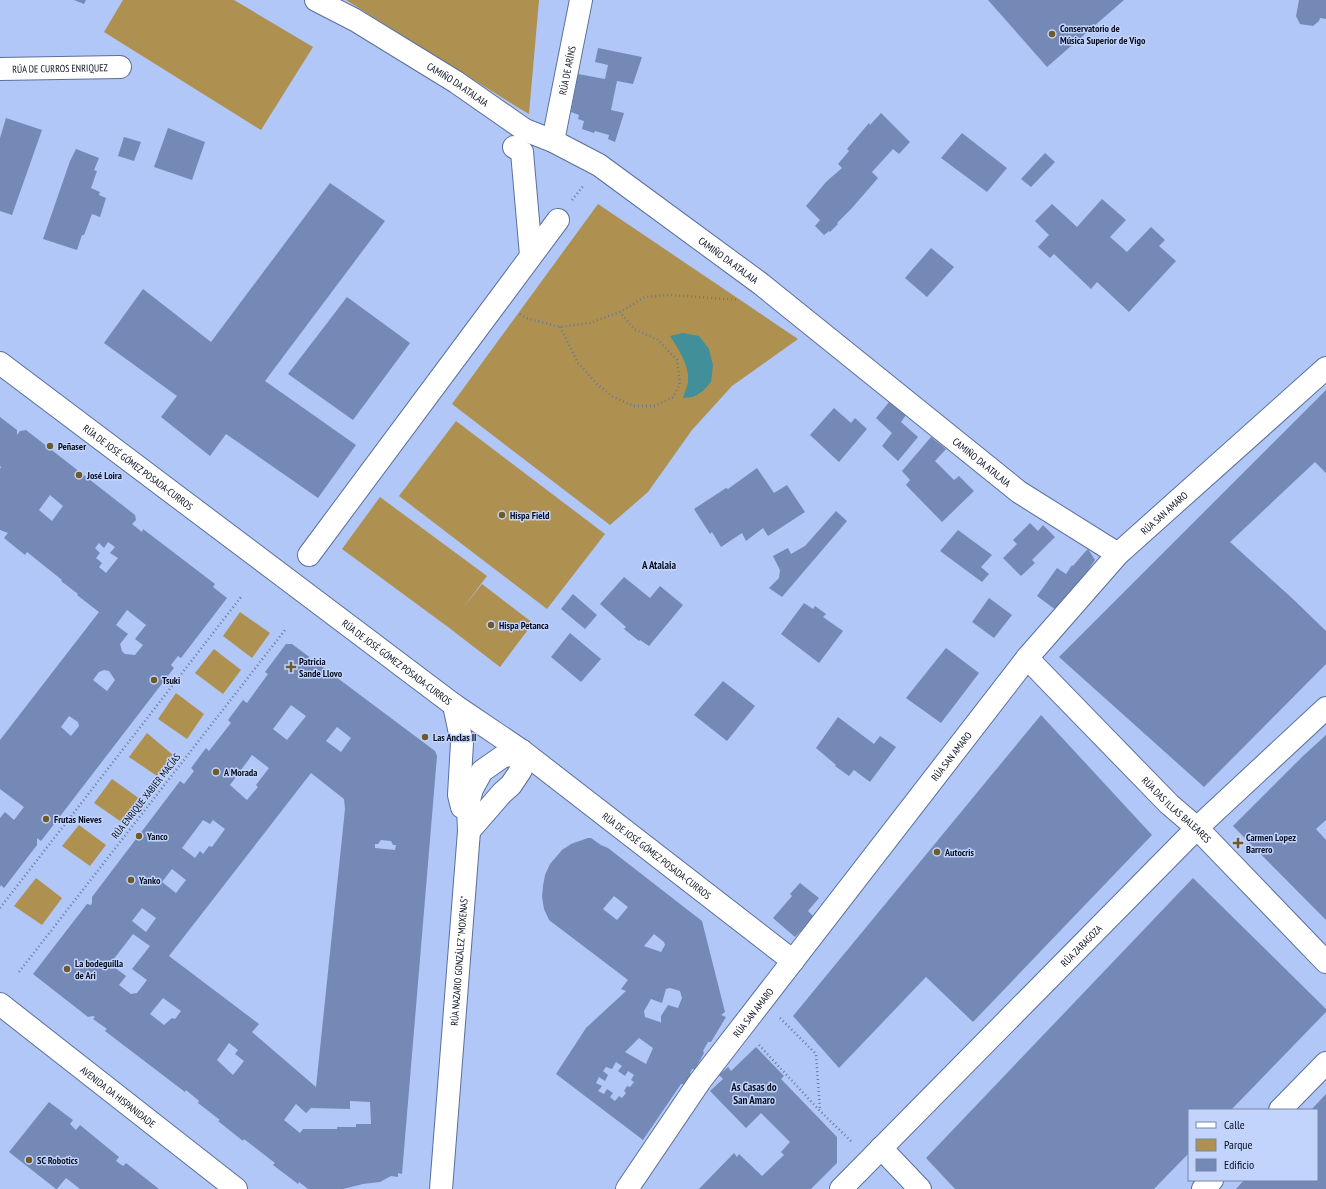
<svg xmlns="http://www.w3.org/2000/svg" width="1326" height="1189" font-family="'PT Sans Narrow',sans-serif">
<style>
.green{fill:#ae9150}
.water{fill:#408f99}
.building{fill:#7589b7;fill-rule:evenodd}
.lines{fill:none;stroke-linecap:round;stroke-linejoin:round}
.street-casing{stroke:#5b6f9b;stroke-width:24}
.path{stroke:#69799c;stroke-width:2.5;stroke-dasharray:1 3;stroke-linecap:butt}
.street{stroke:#fff;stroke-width:22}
.poi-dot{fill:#6f5a29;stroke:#c2d4fc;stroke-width:1.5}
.labels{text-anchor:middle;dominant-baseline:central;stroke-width:3;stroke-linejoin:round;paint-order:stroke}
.poi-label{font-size:10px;font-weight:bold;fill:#080e1f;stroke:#c2d4fc;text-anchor:start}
.street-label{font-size:10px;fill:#080e1f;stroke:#c2d4fc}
.neighbourhood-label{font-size:11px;font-weight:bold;fill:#080e1f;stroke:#c2d4fc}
</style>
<rect width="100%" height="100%" fill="#b0c7f8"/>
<g class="green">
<path d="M123,0H234L313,47L261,130L104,32Z"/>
<path d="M346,0H539L529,114L517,107Z"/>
<path d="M598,204L798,339L732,386L692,430L648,492L610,525L452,404Z"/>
<path d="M456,421L605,534L547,609L399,496Z"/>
<path d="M380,497L487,576L463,608L482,584L533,623L500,667L448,627L342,549Z"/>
<path d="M240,612L270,633L252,658L223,636Z"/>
<path d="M214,649L241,670L223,694L195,673Z"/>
<path d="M176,693L204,714L187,739L158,719Z"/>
<path d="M147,733L173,755L157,776L129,757Z"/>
<path d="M112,779L140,799L123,823L94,803Z"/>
<path d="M79,825L106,845L90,866L62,846Z"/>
<path d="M36,878L62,898L42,925L14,906Z"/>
</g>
<path class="water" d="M683,333L699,336L709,349L713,365L711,382L703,391L693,397L683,398C684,393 687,388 688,383C690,366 679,350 670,336Z"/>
<g class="building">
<path d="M74,0H86L84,4Z"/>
<path d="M988,0H1124L1047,67Z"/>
<path d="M1299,0H1326V19L1320,18L1319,21L1313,26L1300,24L1296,16Z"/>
<path d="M598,48L642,57L633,84L617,81L611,110L624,113L615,142L608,139L609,135L595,131L594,133L582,129L584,121L578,119L579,115L571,112L578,74L605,79L608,65L595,62Z"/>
<path d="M881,113L910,142L899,154L893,149L872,172L878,178L852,208L837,223L838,224L830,232L829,231L824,235L815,226L820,220L806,206L826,182L842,168L838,164L849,151L847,149L869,123L870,125Z"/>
<path d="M6,118L42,130L12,215L0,211V138Z"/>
<path d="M168,128L205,142L192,180L154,167Z"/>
<path d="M962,133L1007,168L987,192L941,158Z"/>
<path d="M124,137L141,142L134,161L118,156Z"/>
<path d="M76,149L99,158L94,170L97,171L91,188L100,192L99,195L106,198L100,217L92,214L84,235H82L77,250L43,239L70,161Z"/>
<path d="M1045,153L1055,162L1031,187L1021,179Z"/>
<path d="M330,183L385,221L265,381L356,445L318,498L226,434L210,456L161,417L177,396L104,343L143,289L211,342Z"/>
<path d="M1102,199L1126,220L1110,237L1127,252L1151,227L1165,240L1159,246L1176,261L1129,312L1097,282L1091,289L1054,254L1050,258L1038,247L1049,235L1035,221L1052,204L1077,227Z"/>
<path d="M931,248L954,267L927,297L905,278Z"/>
<path d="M347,297L410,343L353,420L288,374Z"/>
<path d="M1326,390V473L1315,462L1230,542L1293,599L1326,631V664L1204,787L1059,657Z"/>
<path d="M890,401L906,415L901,422L918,437L898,461L882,446L892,433L876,418Z"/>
<path d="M834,408L851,423L855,418L867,429L839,462L810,435Z"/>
<path d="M0,417L17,430V435L20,431L26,430L135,515L136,520L132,524L142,532L143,529L215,584L213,587L227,598L181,658L178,656L171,665L174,668L41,841L37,838V845L4,888L1,885L0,887V818L5,812L14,820L24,807L0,789V740L99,612L77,595L78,594L61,581L62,580L27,552L25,555L4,538L8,533L0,530V469L1,467L0,466ZM50,495L63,506L52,521L39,510ZM108,542L115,547L110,553L118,558L106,573L99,567L102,563L96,558L100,553L95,548L99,543L104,548ZM127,610L146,625L135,639L143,645L135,655L125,654L122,651L120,644L128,634L116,625ZM104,670L109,671L115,680L107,691L93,680L99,672ZM69,716L78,722L79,726L71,736L61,727Z"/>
<path d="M931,437L946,449L935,461L954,480L959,476L974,491L942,522L906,485L910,480L902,471Z"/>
<path d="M757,468L774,493L787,485L805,512L768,536L763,528L746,541L742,533L721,547L712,532L710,534L694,509L726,488L728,489Z"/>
<path d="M836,511L847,521L782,597L769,588L779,578L780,570L773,556L788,548L791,554L805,546Z"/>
<path d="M1030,523L1038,531L1043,525L1055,537L1032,560L1035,563L1021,576L1003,558L1017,544L1013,540Z"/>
<path d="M958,530L992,555L981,567L989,574L982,582L940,551Z"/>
<path d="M1088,549L1095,560L1079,583L1056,610L1037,596L1057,568L1066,574L1072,565L1073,566L1084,553Z"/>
<path d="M624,577L650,598L660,586L683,605L649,646L640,640L639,641L624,629L626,627L600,604Z"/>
<path d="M573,594L597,615L585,629L561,609Z"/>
<path d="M989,598L1012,615L994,638L972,622Z"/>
<path d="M804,603L813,609L815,606L826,614L823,617L843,631L819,663L781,634Z"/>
<path d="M570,633L601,659L581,682L551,657Z"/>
<path d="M286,644H292L435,751L437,756L402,1174L398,1173V1177L391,1176L380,1182L363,1184L343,1189H308L299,1182L298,1184L273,1165L275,1163L244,1139L243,1141L218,1121L220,1120L198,1103L199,1101L186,1090L185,1092L105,1031L107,1029L93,1019L95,1017L93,1016L88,1017L33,974L87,904L91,905L92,903V897L180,781L184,784L194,771L191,768L206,748L209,751L231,723L228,720L243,700L247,703L268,674L265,672ZM291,705L306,716L287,740L273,729ZM337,727L351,738L341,752L326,741ZM252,755L269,768L256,785L258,787L247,800L230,785ZM311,773L344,799L345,809L316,1087L252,1032L259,1024L169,956ZM203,820L210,824L213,820L225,829L212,847L209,846L203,854L200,851L195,858L182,848ZM381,840L391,841L393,845H396L395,850L375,848V844H378ZM172,869L186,880L176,893L162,882ZM142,908L156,918L146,932L132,921ZM133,934L150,946L132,969L147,980L137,993L131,994L119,985L126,976L110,964ZM163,998L181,1011L175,1019L172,1018L164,1025L150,1014ZM229,1043L238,1050L235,1054L244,1061L233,1075L217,1060ZM350,1101L370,1102L371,1124H356V1127H337V1129H303L300,1133L284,1120L296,1104L306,1113L311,1108L350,1109Z"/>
<path d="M946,648L979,673L941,723L906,698Z"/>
<path d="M723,681L755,706L727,741L694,715Z"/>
<path d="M1041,715L1152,835L973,1022L926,977L839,1068L793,1016Z"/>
<path d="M838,717L874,744L880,736L896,747L870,782L854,770L849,776L835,766L836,765L816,748Z"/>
<path d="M1326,735V820L1316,829L1326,840V920L1233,826L1302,757Z"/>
<path d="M588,838H591L601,845L608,848L702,921L725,1012L721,1015L726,1017L711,1042H708L703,1051L704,1053L695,1069H692L690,1073L692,1075L686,1084H681L643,1140L556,1074L586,1028L626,991L621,989L628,980L549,920L544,909L542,897L543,886L545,875L550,864L562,850L571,844ZM614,896L628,907L617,920L603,909ZM654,934L664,942L665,945L661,952L644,946ZM670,988L680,991L682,998L678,1008L668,1005L661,1016V1023L660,1022L645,1017L644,1011L651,999L662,1003L666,989ZM639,1038L653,1048L646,1064L625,1052ZM616,1062L622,1066L618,1071L625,1076L628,1071L634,1075L631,1080L634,1082L630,1087L627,1086L624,1091L626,1093L622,1098L619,1096L615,1101L610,1097L613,1093L607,1089L604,1094L598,1091L602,1086L596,1083L599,1077L605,1081L608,1075L603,1071L606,1067L612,1069Z"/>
<path d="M1193,878L1326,1009V1012L1231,1110H1189V1153L1154,1189H955L926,1158Z"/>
<path d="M800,883L819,898L808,911L814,917L795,937L773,918L792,896L790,894Z"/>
<path d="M756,1047L784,1076L781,1079L837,1137V1163L811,1189H699L734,1153L737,1157L739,1154L762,1176L784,1155L781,1152L790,1142L761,1113L746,1128L710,1091L723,1079L719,1075L728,1067L731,1071Z"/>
<path d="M1326,1094V1189H1236L1244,1180H1317V1110H1311Z"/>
<path d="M49,1102L73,1120L70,1124L76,1130L80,1125L119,1157L116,1161L123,1166L126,1163L159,1189H80L66,1178L57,1189H56L9,1152Z"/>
</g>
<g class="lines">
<defs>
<g id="street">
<path id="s1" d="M316,0L355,20L456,82L525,130L553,141L599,165L761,284L1019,492L1118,554"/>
<path id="s2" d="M0,69L120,67"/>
<path id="s3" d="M553,141L581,0"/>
<path d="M514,147L522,152L531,255"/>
<path id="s4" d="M0,363L454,705L522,751L793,961"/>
<path d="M309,555L558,220"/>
<path id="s5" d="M1027,658L1169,804L1197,828L1326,962"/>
<path d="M454,705L462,743L459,795L462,807"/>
<path d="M469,831L502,793L511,785L521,770L522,751"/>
<path id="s6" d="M0,1004L236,1189"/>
<path d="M1280,1110L1326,1063"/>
<path d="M881,1148L920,1189"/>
<path id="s7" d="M441,1189L469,831L468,804L472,789L482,771L502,757L522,751"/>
<path id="s8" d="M627,1189L700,1081L1027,658L1118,554L1326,368"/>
<path id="s9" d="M841,1189L1197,828L1326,708"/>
<path d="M1203,1189L1212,1180"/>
</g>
</defs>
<use href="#street" class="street-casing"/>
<g class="path">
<path d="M572,200L584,185"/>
<path d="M520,314L526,318L560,327L590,323L620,312L645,297L671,295L738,300"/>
<path d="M560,327L578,363L597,384L613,397L634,406H655L673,397L680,384L677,360L658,340L634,329L620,312"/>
<path d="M0,908L241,597"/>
<path d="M19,972L285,630"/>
<path d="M780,1018L816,1054L820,1110"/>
<path d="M759,1045L820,1111L852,1142"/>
</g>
<use href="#street" class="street"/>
</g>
<g class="poi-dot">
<circle cx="1052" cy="34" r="4"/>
<circle cx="50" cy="446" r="4"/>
<circle cx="79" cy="475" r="4"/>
<circle cx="502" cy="515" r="4"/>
<circle cx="491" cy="625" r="4"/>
<path d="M289 661h4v4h4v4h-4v4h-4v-4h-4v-4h4z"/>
<circle cx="154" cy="680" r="4"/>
<circle cx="425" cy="737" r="4"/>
<circle cx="216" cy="772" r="4"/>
<circle cx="46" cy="819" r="4"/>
<circle cx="139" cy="836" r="4"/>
<path d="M1236 837h4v4h4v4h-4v4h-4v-4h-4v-4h4z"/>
<circle cx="937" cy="852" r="4"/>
<circle cx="131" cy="880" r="4"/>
<circle cx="67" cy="969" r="4"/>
<circle cx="29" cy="1160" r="4"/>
</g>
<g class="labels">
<g class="poi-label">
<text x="1060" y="28">Conservatorio de<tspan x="1060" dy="12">Música Superior de Vigo</tspan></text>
<text x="58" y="446">Peñaser</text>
<text x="87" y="475">José Loira</text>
<text x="510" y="515">Hispa Field</text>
<text x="499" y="625">Hispa Petanca</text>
<text x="299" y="661">Patricia<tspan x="299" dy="12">Sande Llovo</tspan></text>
<text x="162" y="680">Tsuki</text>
<text x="433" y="737">Las Anclas II</text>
<text x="224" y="772">A Morada</text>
<text x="54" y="819">Frutas Nieves</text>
<text x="147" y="836">Yanco</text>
<text x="1246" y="837">Carmen Lopez<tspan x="1246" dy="12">Barrero</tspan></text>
<text x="945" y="852">Autocris</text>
<text x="139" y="880">Yanko</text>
<text x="75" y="963">La bodeguilla<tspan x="75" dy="12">de Ari</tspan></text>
<text x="37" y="1160">SC Robotics</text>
</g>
<g class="street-label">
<text stroke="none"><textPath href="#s2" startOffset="60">RÚA DE CURROS ENRIQUEZ</textPath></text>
<text stroke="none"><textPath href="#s3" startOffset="72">RÚA DE ARÍNS</textPath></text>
<text stroke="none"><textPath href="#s1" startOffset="165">CAMIÑO DA ATALAIA</textPath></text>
<text stroke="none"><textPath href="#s1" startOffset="489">CAMIÑO DA ATALAIA</textPath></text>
<text stroke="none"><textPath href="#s1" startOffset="813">CAMIÑO DA ATALAIA</textPath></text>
<text stroke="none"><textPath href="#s4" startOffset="173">RÚA DE JOSÉ GÓMEZ POSADA-CURROS</textPath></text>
<text stroke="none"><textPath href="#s8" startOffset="865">RÚA SAN AMARO</textPath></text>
<text stroke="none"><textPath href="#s4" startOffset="497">RÚA DE JOSÉ GÓMEZ POSADA-CURROS</textPath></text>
<text stroke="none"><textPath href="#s8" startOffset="541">RÚA SAN AMARO</textPath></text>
<text transform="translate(146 796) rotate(-52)">RÚA ENRIQUE XABIER MACÍAS</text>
<text stroke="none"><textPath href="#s5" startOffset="213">RÚA DAS ILLAS BALEARES</textPath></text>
<text stroke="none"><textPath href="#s4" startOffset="821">RÚA DE JOSÉ GÓMEZ POSADA-CURROS</textPath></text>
<text stroke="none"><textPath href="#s9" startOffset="342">RÚA ZARAGOZA</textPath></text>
<text stroke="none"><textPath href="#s7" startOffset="229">RÚA NAZARIO GONZÁLEZ "MOXENAS"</textPath></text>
<text stroke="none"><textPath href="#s8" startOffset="217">RÚA SAN AMARO</textPath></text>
<text stroke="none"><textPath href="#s6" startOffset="150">AVENIDA DA HISPANIDADE</textPath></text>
</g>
<g class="neighbourhood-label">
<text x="659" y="565">A Atalaia</text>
<text x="754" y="1087">As Casas do<tspan x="754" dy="13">San Amaro</tspan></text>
</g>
</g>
<rect x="1188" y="1109" width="130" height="72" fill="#c2d4fc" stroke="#7885a4"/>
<rect x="1196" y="1122" width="20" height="6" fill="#ffffff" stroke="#7885a4"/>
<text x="1224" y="1129" font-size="12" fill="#080e1f">Calle</text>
<rect x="1196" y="1139" width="20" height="12" fill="#ae9150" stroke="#7885a4"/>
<text x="1224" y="1149" font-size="12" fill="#080e1f">Parque</text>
<rect x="1196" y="1159" width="20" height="12" fill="#7589b7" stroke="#7885a4"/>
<text x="1224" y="1169" font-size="12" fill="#080e1f">Edificio</text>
</svg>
